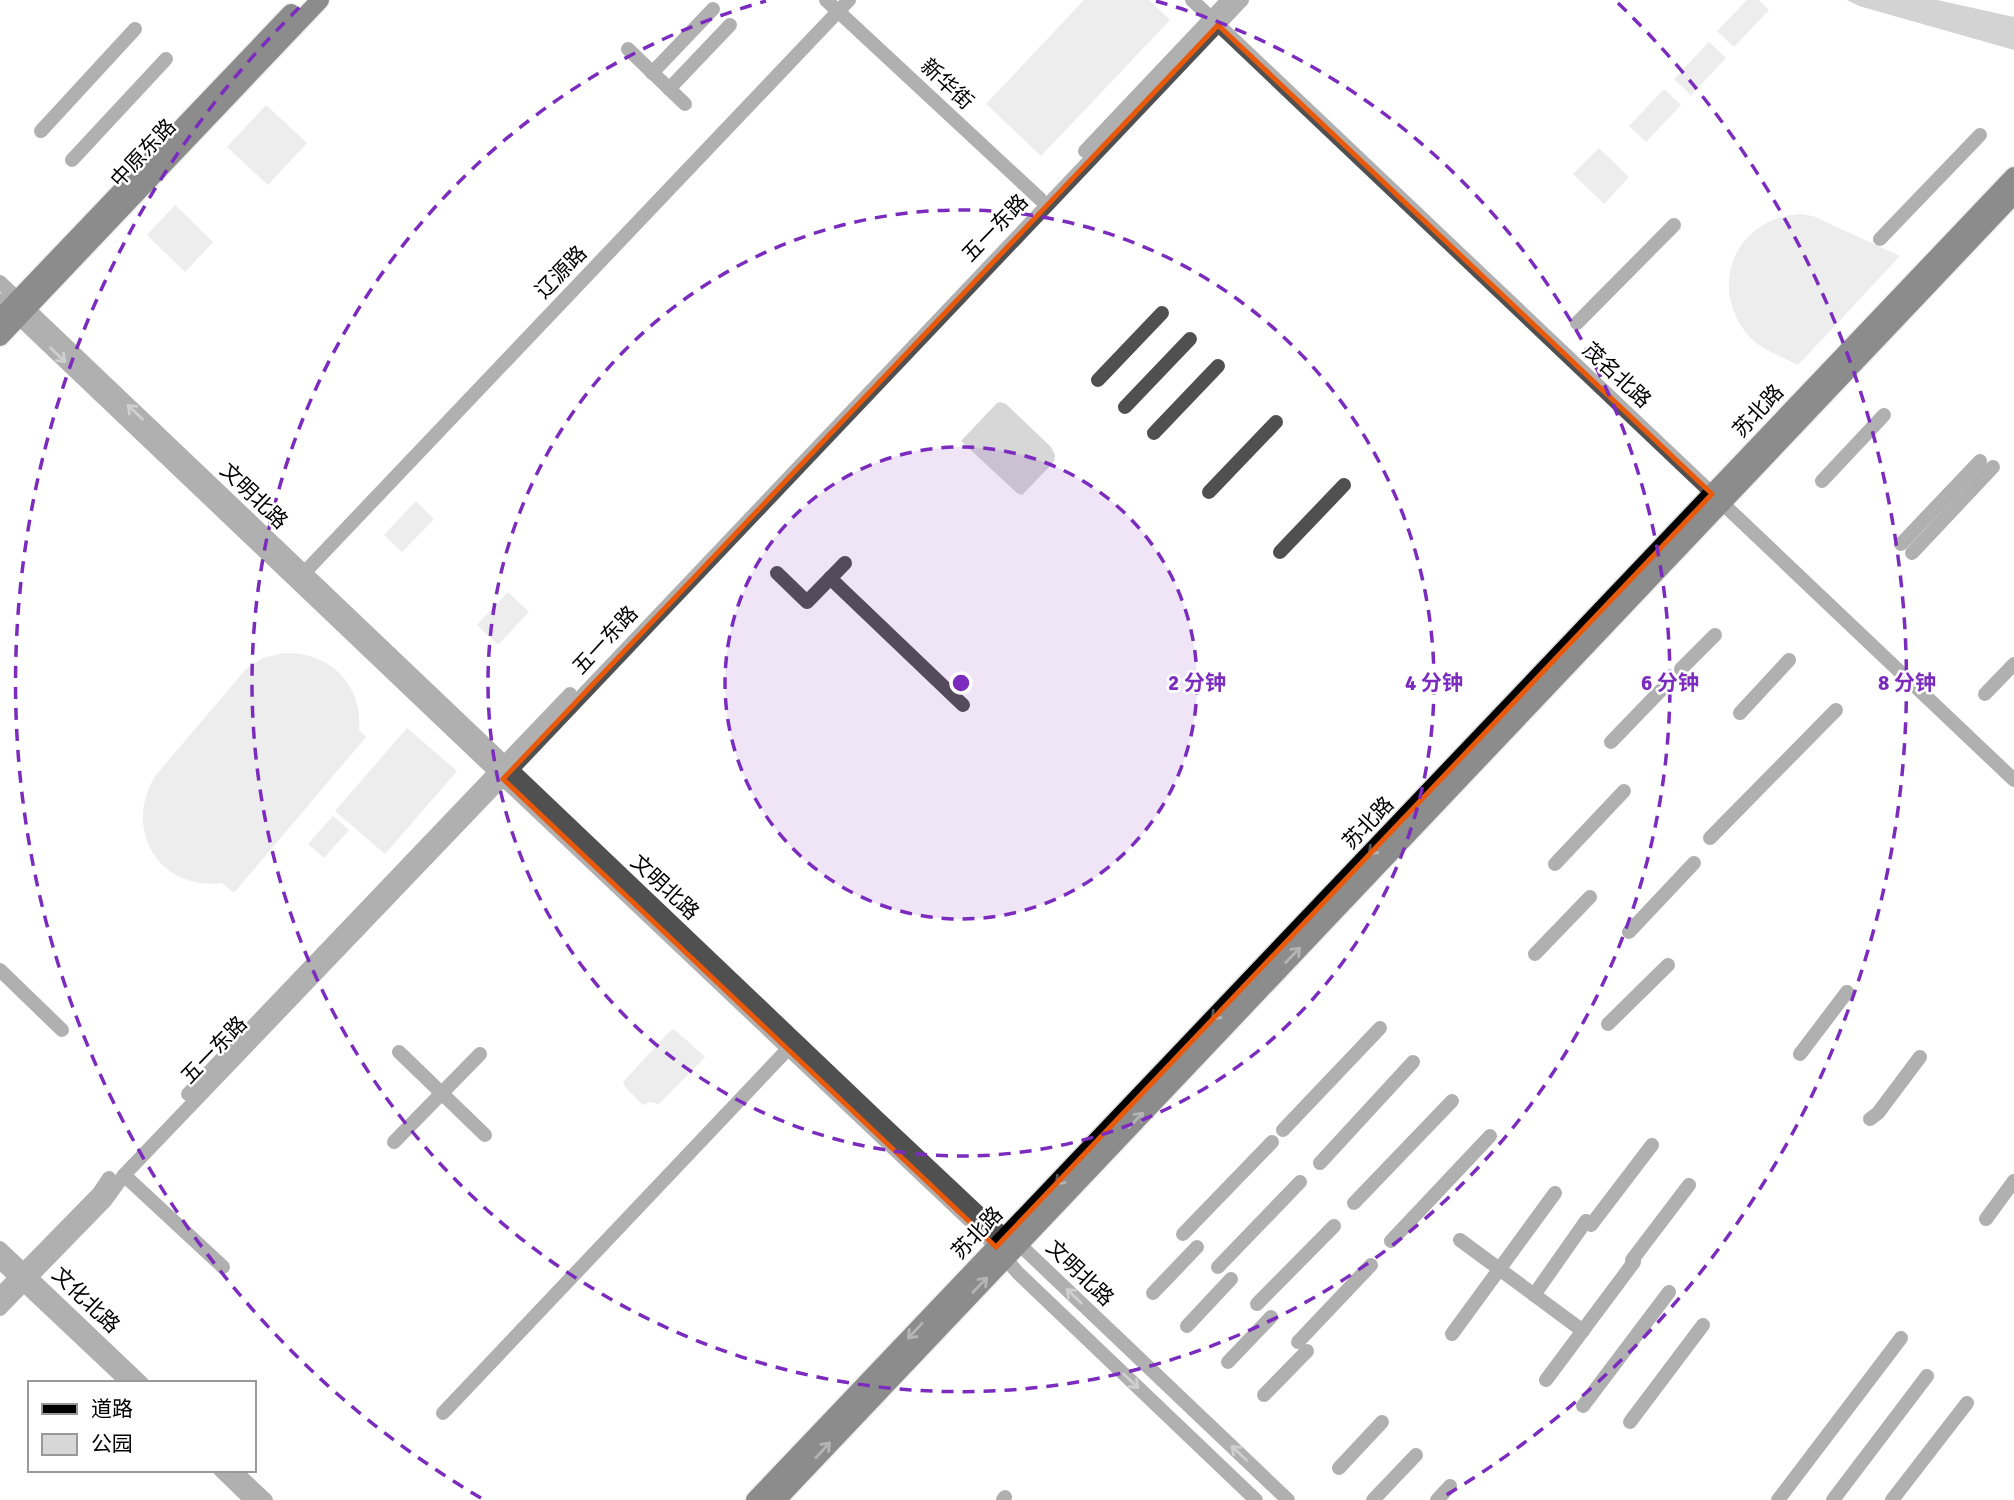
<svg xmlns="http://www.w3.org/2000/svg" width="2014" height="1500" font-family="Signika,'Noto Sans SC',sans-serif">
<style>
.green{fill:#d7d7d7}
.water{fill:#9e9e9e}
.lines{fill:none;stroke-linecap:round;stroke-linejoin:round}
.major-casing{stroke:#dbdbdb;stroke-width:21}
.minor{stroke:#505050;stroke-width:14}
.major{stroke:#000;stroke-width:18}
.oneway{stroke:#969696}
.oneway2{stroke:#595959}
.marked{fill:none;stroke:#e8590c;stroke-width:5;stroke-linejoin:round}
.ring{fill:none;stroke:#7b2cbf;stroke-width:3.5;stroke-dasharray:12 9}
.labels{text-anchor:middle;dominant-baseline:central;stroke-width:5;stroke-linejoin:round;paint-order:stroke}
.street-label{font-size:21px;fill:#000;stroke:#fff}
.centre{fill:#7b2cbf;stroke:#fff;stroke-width:3.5}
.ring-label{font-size:21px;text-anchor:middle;font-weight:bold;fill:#7b2cbf;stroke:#fff;stroke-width:5;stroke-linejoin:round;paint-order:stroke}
</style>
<rect width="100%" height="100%" fill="#fff"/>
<g class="green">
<path d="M1084,0H1149L1170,20L1041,156L986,104Z"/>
<path d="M1747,0H1759L1769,10L1734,47L1717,31Z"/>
<path d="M1709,42L1726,58L1691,95L1674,79Z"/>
<path d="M1664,89L1681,105L1646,142L1629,126Z"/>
<path d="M266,105L307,143L268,185L227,147Z"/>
<path d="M1599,148L1629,177L1604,204L1573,174Z"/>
<path d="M175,205L213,242L185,272L147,235Z"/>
<path d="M1800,214L1813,216L1900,256L1798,365C1781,356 1759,349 1747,334C1707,284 1737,218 1800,214Z"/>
<path d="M1000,402L1006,404L1051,447L1055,455L1054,462L1022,495L1017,493L961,441L997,403Z"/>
<path d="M416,501L434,519L402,552L384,535Z"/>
<path d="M508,592L529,612L498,645L477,625Z"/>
<path d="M283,653C329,651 363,684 359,730L366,737L234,893L222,883C158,891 122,828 156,775L246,669L263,658Z"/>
<path d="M407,728L457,771L385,854L335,811Z"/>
<path d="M333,816L349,830L324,858L308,844Z"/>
<path d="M674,1029L705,1057L659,1104L649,1102L643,1105L626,1088L623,1082L669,1032Z"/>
</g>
<path class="water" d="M1847,0H1937L2014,17V50L1859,6Z"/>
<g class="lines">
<defs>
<g id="major">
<path d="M0,318L291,13"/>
<path d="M0,337L320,0"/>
<path d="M755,1500L2014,176"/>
<path d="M777,1500L2014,195"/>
</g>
</defs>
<use href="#major" class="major-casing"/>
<g class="minor">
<path d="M826,0L1040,199"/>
<path d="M1192,0L2014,780"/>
<path d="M628,49L685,104"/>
<path d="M652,73L713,9"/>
<path d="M669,89L730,25"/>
<path d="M41,131L135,29"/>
<path d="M1085,151L1228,0"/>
<path d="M72,160L166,59"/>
<path d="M1880,239L1980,135"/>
<path d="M0,282L877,1117L994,1227L1019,1244L1288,1500"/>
<path d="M0,300L503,779L985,1235L1018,1273L1256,1500"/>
<path d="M1577,323L1674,225"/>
<path d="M1098,380L1162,313"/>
<path d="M1125,407L1190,339"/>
<path d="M1154,433L1218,366"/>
<path d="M1822,481L1884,415"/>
<path d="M1209,492L1276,422"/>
<path d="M1901,544L1980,461"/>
<path d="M1280,552L1344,485"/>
<path d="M1912,553L1993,467"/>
<path d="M304,573L849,0"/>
<path d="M777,573L807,602L845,563"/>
<path d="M830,578L963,705"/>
<path d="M1681,669L1715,635"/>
<path d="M1985,694L2014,664"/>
<path d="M1740,713L1789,660"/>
<path d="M1611,742L1667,684"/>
<path d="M1710,838L1836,710"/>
<path d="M1555,864L1624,791"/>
<path d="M1629,932L1694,863"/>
<path d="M1535,954L1590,897"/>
<path d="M0,970L62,1030"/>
<path d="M1608,1024L1668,965"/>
<path d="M399,1052L485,1135"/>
<path d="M1800,1054L1847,992"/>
<path d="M188,1094L570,694"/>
<path d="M1870,1119L1878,1113L1920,1057"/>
<path d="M1283,1130L1380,1028"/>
<path d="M394,1142L480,1054"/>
<path d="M1320,1163L1413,1062"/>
<path d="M124,1175L223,1267"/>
<path d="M1354,1203L1452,1101"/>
<path d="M1986,1219L2014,1181"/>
<path d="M1591,1225L1652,1145"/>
<path d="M1183,1234L1272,1142"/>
<path d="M1460,1240L1583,1331"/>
<path d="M1391,1241L1490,1136"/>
<path d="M0,1248L142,1383"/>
<path d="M1632,1260L1689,1185"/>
<path d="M0,1262L128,1383"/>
<path d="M1218,1267L1300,1182"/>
<path d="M1153,1293L1197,1247"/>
<path d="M0,1294L99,1193L109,1178"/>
<path d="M1534,1295L1586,1221"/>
<path d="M1257,1304L1334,1226"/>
<path d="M0,1309L106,1200L124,1175L503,779L1242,0"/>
<path d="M1187,1326L1231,1279"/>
<path d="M1452,1334L1555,1193"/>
<path d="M1298,1342L1371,1265"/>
<path d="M1228,1362L1271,1317"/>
<path d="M1546,1380L1634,1262"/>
<path d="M1264,1395L1307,1351"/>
<path d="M1583,1406L1669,1292"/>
<path d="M443,1413L788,1049"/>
<path d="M1630,1422L1703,1325"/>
<path d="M1339,1468L1382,1422"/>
<path d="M220,1470L251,1500"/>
<path d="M234,1470L266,1500"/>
<path d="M1003,1500L1005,1497"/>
<path d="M1373,1500L1416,1455"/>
<path d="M1437,1500L1450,1486"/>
<path d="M1778,1500L1901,1338"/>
<path d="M1833,1500L1927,1376"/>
<path d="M1892,1500L1967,1403"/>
</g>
<use href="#major" class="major"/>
</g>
<defs><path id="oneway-shaft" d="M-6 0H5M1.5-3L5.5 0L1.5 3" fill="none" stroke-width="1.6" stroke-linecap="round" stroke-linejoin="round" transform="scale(1.75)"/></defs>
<g class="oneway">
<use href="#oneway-shaft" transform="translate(58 355) rotate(44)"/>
<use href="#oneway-shaft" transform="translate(135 412) rotate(-136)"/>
<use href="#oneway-shaft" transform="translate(1074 1296) rotate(-136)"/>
<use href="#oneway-shaft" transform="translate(1131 1381) rotate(44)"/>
<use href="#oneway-shaft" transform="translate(1239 1453) rotate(-136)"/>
</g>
<g class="oneway2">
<use href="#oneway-shaft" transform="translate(1376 847) rotate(134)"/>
<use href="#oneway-shaft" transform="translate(1293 955) rotate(-46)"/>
<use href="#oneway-shaft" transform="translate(1219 1012) rotate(134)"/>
<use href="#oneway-shaft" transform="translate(1136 1120) rotate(-46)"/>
<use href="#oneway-shaft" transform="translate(1063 1177) rotate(134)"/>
<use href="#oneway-shaft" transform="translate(980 1285) rotate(-46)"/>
<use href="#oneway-shaft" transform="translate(915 1331) rotate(133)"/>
<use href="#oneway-shaft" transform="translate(823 1450) rotate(-47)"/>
</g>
<path d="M0 0H2014V1500H0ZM1218,25L1712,494L996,1247L503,779Z" fill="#fff" fill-opacity=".55" fill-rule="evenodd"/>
<path class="marked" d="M1218,25L1712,494L996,1247L503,779Z"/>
<circle cx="961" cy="683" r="236" fill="#7b2cbf" fill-opacity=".12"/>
<g class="ring">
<circle cx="961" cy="683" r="236"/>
<circle cx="961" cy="683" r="473"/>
<path d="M1156 1A709 709 0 1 1 766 1"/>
<path d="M481 1498A946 946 0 0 1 304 3M1618 3A946 946 0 0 1 1441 1498"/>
</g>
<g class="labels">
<g class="street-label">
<text transform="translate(947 84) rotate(43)">新华街</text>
<text transform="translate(143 153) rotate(-47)">中原东路</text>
<text transform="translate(995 228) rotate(-46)">五一东路</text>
<text transform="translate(561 272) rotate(-46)">辽源路</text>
<text transform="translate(1617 375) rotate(43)">茂名北路</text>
<text transform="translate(1758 411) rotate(-47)">苏北路</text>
<text transform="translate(254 496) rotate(44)">文明北路</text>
<text transform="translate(605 640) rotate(-47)">五一东路</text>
<text transform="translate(1368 823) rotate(-46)">苏北路</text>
<text transform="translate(665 887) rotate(43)">文明北路</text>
<text transform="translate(214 1050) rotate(-46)">五一东路</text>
<text transform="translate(977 1233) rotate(-46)">苏北路</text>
<text transform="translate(1080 1273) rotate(44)">文明北路</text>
<text transform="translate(86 1300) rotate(44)">文化北路</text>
</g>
</g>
<circle cx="961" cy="683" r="10" class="centre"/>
<g class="ring-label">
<text x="1197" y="690">2 分钟</text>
<text x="1434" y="690">4 分钟</text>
<text x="1670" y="690">6 分钟</text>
<text x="1907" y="690">8 分钟</text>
</g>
<rect x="28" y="1381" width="228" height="91" fill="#ffffff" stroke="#999999" stroke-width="2"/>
<rect x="42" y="1404" width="35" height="10" fill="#000000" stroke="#999999" stroke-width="2"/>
<text x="91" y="1416" font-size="21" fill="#000000">道路</text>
<rect x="42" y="1434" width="35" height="21" fill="#d7d7d7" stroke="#999999" stroke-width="2"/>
<text x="91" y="1451" font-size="21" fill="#000000">公园</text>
</svg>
